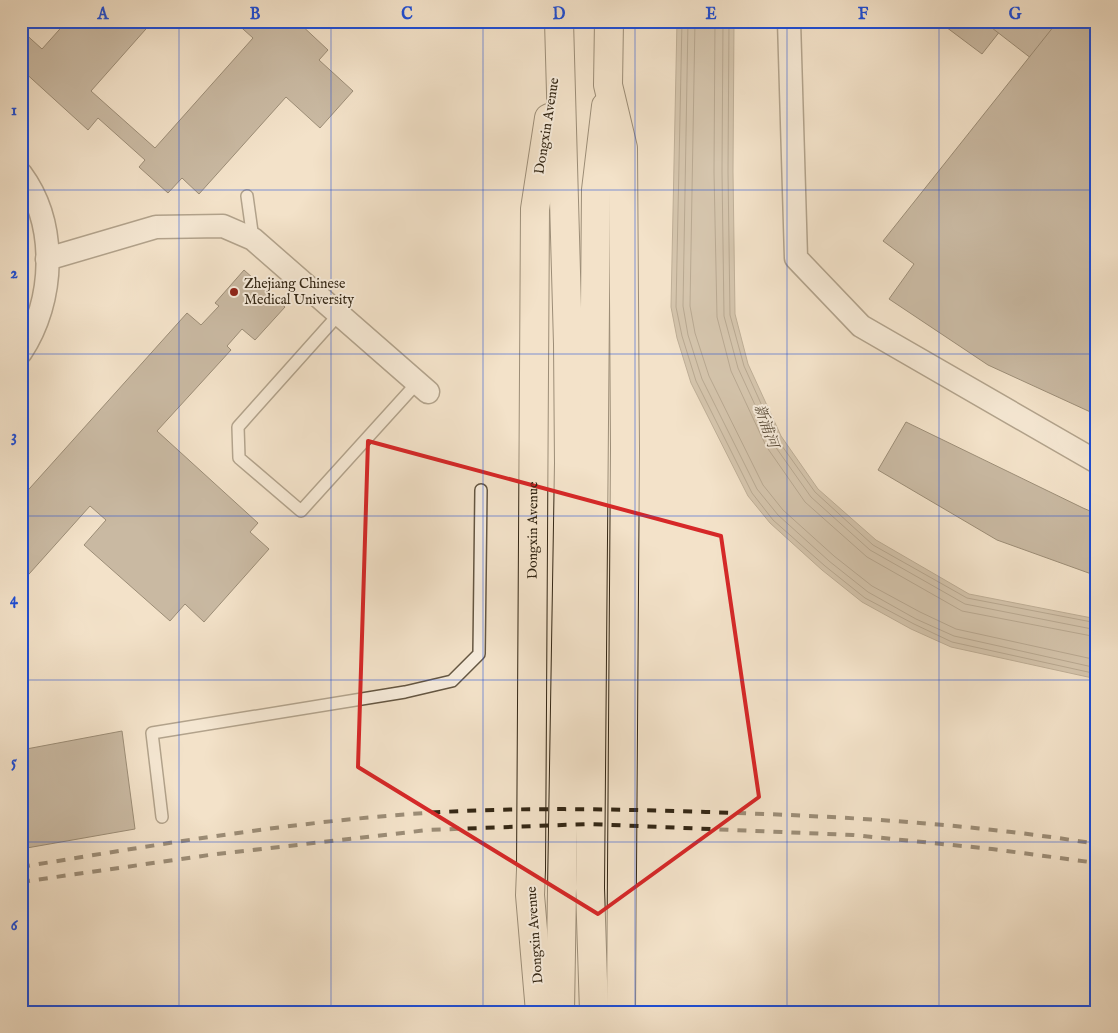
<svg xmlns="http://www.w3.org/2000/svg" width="1118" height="1033" font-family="'IM FELL English','Noto Serif SC',serif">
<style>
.water{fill:#b2a28c;stroke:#80715c}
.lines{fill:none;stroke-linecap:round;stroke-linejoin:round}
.shore{stroke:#736450;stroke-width:1}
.building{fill:#978873;stroke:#342715}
.lane-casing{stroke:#645642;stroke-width:14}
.street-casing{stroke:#645642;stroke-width:25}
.primary-casing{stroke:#342715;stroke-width:30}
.lane{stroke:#f7ecdc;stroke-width:11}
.street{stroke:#f7ecdc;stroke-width:22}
.primary{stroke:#f3e2c9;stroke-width:28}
.rail{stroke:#342715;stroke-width:4;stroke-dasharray:9 9;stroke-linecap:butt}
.marked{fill:none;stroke:#d62828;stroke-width:4;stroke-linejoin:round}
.grid{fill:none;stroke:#1d4ed8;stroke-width:1;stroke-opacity:0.55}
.poi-dot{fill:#8f2418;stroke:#f7ecdc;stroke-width:2}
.labels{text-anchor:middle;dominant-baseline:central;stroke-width:4;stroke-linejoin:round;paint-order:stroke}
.street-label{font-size:14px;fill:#342715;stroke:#f7ecdc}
.poi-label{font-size:14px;fill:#342715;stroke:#f7ecdc;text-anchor:start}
.water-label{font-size:15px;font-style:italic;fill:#5a4c39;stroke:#f7ecdc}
.neatline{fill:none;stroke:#1d4ed8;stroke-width:2}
.grid-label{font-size:16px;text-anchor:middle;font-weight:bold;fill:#1d4ed8}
</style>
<rect width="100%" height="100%" fill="#f3e2c9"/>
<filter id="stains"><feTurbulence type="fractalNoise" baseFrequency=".004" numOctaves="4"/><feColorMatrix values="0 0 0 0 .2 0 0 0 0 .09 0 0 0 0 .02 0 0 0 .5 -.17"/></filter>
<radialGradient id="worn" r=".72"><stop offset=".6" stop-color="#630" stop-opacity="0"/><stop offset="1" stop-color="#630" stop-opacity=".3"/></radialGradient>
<path class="water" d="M677,21H734L733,171L735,314L748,364L781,436L818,489L876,540L969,594L1097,619V679L951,647L911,629L862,602L822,570L770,523L748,496L691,383L677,338L671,307Z"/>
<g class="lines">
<g class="shore">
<path d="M682,21L676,307L682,336L696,381L752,493L773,520L825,566L865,598L914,624L952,642L1097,674"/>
<path d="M688,21L683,306L688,335L702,379L757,489L778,515L829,561L868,592L916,619L954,636L1097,668"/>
<path d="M695,21L690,306L695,333L709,376L763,485L783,510L834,556L872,586L920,612L956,629L1097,660"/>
<path d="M715,21L714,172L717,317L731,371L766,446L805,502L867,557L962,611L1097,637"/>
<path d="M723,21L722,171L724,316L738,368L772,442L811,497L870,550L965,604L1097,630"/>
<path d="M729,21L728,171L730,315L744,366L777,439L815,492L873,545L967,598L1097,623"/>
</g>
</g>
<g class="building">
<path d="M67,21H153L91,91L155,148L253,38L234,21H258L264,26L269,21H297L328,50L319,60L353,91L320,128L286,97L199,194L182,178L168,193L139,167L145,160L98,118L88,130L21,69V30L42,49Z"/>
<path d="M938,21H1008L982,54Z"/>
<path d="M983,21H1088L1097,26V100L1054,76Z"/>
<path d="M1058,21H1097V415L988,365L889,299L914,264L883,241Z"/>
<path d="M244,270L285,307L255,340L242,329L227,346L231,350L157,431L258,523L250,532L269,549L204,622L185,604L170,621L84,545L106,520L90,506L21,583V498L187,313L201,325L219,306L215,303Z"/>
<path d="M906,422L1083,508L1097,514V576L997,540L878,470Z"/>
<path d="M122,731L135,829L21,849V750Z"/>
</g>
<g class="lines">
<defs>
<g id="lane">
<path d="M247,196L253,239"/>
<path d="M339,314L238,427L239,458L301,511L417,383"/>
<path d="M162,817L152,733L405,692L452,681L479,654L481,490"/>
</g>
<g id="street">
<path d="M789,21L796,258L861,326L1097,462"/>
<path d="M21,174C58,224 55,301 21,352"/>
<path d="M47,259L156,227L223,226L253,239L428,392"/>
</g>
<g id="primary">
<path d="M559,21L568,344L569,463L560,1012"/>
<path d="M609,21L608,85L623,148L625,448L621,1012"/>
<path id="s1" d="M540,1012L530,895L531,870L535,209L549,118"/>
<path d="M594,1012L590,888L596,190L606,106"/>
</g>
</defs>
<use href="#lane" class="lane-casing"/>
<use href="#street" class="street-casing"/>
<use href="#primary" class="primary-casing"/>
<use href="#lane" class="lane"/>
<use href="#street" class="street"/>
<use href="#primary" class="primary"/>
<g class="rail">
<path d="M21,867C155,845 289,822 425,813C519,807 613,809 707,812C837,816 968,823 1097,844"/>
<path d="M21,882L209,855L428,830L588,824L853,835L992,849L1097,863"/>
</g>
</g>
<path d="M0 0H1118V1033H0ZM368,441L721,536L759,797L598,914L358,767Z" fill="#f3e2c9" fill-opacity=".55" fill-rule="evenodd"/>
<path class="marked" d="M368,441L721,536L759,797L598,914L358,767Z"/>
<path class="grid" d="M179,21V1012M331,21V1012M483,21V1012M635,21V1012M787,21V1012M939,21V1012M21,190H1097M21,354H1097M21,516H1097M21,680H1097M21,842H1097"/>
<circle class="poi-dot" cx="234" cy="292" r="5"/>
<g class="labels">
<g class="street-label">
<text transform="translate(547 126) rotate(-81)">Dongxin Avenue</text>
<text stroke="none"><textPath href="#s1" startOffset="482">Dongxin Avenue</textPath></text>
<text transform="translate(535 935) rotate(-94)">Dongxin Avenue</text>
</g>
<g class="poi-label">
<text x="244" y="284">Zhejiang Chinese<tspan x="244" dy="16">Medical University</tspan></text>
</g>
<g class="water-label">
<text transform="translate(766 426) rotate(71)">新浦河</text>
</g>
</g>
<rect width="1118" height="1033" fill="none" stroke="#f3e2c9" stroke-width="55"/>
<rect x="28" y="28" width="1062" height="978" class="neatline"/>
<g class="grid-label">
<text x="103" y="19">A</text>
<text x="255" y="19">B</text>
<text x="407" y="19">C</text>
<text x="559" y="19">D</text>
<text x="711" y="19">E</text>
<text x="863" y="19">F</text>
<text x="1015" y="19">G</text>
<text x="14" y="115">1</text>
<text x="14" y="278">2</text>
<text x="14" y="441">3</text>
<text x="14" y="604">4</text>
<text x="14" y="767">5</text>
<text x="14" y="930">6</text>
</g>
<rect width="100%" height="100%" filter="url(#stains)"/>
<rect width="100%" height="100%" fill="url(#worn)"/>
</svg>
